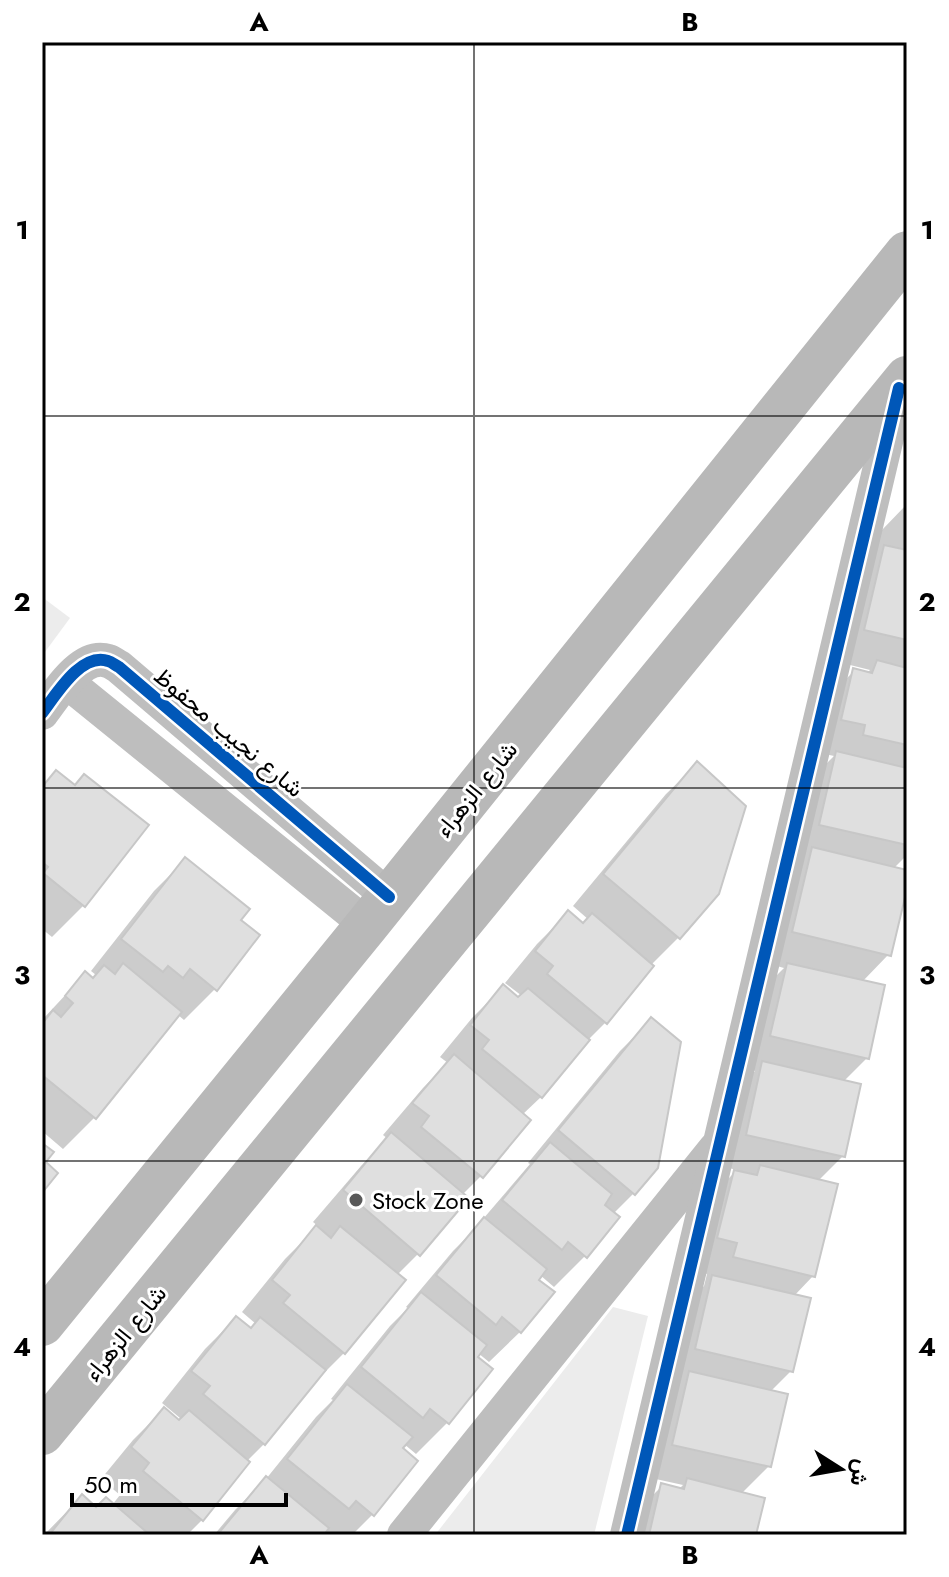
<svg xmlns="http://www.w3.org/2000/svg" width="949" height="1577" font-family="Jost,Vazirmatn,sans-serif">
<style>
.green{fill:#ececec}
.shadow{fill:#0003}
.building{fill:#dfdfdf;stroke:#c7c7c7;stroke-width:2}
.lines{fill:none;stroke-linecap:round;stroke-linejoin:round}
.street{stroke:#bebebe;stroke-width:34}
.secondary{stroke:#b8b8b8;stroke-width:44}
.cycleway-casing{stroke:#fff;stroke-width:17}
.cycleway{stroke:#0057b8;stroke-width:12}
.grid{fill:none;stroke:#000;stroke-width:2;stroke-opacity:0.55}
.poi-dot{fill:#595959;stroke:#fff;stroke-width:3}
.labels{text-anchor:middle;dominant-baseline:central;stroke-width:6;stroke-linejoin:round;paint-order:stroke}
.street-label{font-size:24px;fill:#000;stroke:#fff}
.poi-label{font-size:24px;fill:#000;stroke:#fff;text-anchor:start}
.neatline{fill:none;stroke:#000;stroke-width:3}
.grid-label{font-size:26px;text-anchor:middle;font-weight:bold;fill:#000}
</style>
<rect width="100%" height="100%" fill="#fff"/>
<g class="green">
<path d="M42,597L70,618L42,656Z"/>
<path d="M613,1307L648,1316L594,1535H435Z"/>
</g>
<g class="shadow">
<path d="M907,504V855L894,868L907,872V881L889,954L862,982L867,1058L843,1082V1156L818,1181L813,1276L794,1296L792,1370L770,1392L769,1466L741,1494L754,1535H626L631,1517L662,1486L678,1490L683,1485L642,1476L681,1309L704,1286L707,1274L687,1269L704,1203L737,1170L716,1165L732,1094L755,1071L740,1067L756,996L784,968L762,962L805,785L834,756L811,751L823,702L854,671L866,674L870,670L834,661L881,531Z"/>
<path d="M697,764L679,937L651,965L605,1023L585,1043L541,1097L522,1115L481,1176L462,1195L418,1254L397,1275L344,1353L313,1384L264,1444L246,1462L202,1520L187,1535H44L82,1496L97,1509L112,1505L120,1495L101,1479L133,1440L164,1409L178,1421L180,1418L162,1403L205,1349L236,1318L250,1330L256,1324L242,1312L285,1259L318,1226L313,1222L361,1166L388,1139L383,1135L423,1088L448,1063L440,1057L472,1018L503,987L518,1000L522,996L505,983L537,944L568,913L583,926L589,920L573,906L666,794Z"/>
<path d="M56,772L74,786L146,825L83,906L52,937L42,929V786Z"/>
<path d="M185,860L238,920L215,989L184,1020L178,1015L94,1118L63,1149L42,1131V1020L85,974L92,979L96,975L91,971L154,891Z"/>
<path d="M651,1020L656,1167L633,1194L613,1214L585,1256L554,1287L540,1275L520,1332L489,1362L478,1353L475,1357L490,1369L447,1423L416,1454L404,1444L373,1514L352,1535H329L324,1531L322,1535H214L235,1510L266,1479L316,1417L333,1400L331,1399L390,1326L408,1308L406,1307L453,1251L471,1233L530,1164L528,1163L620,1051Z"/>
</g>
<g class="building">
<path d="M884,545L907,550V640L864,630Z"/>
<path d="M877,660L907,668V745L863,735L865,725L841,720L853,668L872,673Z"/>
<path d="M836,751L907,768V845L819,825Z"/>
<path d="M697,761L746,806L719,894L680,939L603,874Z"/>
<path d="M56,770L75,785L84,774L149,825L85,907L43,873L48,867L42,862V787Z"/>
<path d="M812,847L907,870V889L891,956L792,932Z"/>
<path d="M185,857L250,909L241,920L260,935L217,991L190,969L183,978L168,966L163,972L121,939Z"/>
<path d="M568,910L583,923L592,913L654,966L607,1024L547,974L553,966L535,951Z"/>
<path d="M123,963L182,1012L96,1119L42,1075V1069L44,1066L42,1064V1047L44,1045L42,1043V1024L53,1010L61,1017L73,1003L65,996L85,971L93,978L104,965L115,974Z"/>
<path d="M787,963L885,985L869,1059L770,1036Z"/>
<path d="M503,984L518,997L528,988L590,1040L542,1098L482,1049L489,1040L470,1025Z"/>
<path d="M651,1017L681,1042L658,1168L635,1195L558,1130Z"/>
<path d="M454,1054L531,1120L483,1178L421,1127L429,1116L412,1103Z"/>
<path d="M762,1061L861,1084L845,1157L746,1135Z"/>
<path d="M391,1132L469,1198L420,1256L343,1190Z"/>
<path d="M550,1142L612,1194L605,1205L620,1217L587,1258L568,1242L562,1250L502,1200Z"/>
<path d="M42,1143L54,1152L46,1162L58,1173L42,1193Z"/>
<path d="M760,1165L838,1184L815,1277L733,1257L737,1243L717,1238L734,1170L757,1175Z"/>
<path d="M484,1217L547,1269L539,1280L555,1292L521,1333L502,1317L496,1325L436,1275Z"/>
<path d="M316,1225L331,1238L340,1226L406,1280L345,1354L283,1303L290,1295L272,1280Z"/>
<path d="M712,1275L811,1298L793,1372L695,1349Z"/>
<path d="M421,1292L487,1345L478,1357L493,1369L449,1424L430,1409L423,1418L361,1367Z"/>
<path d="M236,1316L251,1328L260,1317L326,1370L265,1445L203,1394L210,1386L191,1371Z"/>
<path d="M689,1371L788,1394L771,1467L672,1445Z"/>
<path d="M347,1384L413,1437L403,1448L418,1461L374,1516L356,1501L349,1509L287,1459Z"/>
<path d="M164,1407L179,1420L189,1410L250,1462L203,1521L143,1471L149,1463L131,1447Z"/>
<path d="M266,1476L329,1528L324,1535L218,1534Z"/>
<path d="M687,1478L765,1498L756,1535H649L661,1483L684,1489Z"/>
<path d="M82,1494L96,1507L106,1497L150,1535H49Z"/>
</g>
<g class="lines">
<g class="street">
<path d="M67,682L367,925"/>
<path d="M42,713C56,695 81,652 108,661C112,662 115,665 119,667L389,897"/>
<path d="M404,1535L715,1149"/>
<path d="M627,1535L898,391"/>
</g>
<g class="secondary">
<path d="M42,1324L367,925L907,253"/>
<path d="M42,1433L907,378"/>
</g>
<defs>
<g id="cycleway">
<path d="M42,713C56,695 81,652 108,661C112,662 115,665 119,667L389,897"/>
<path d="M627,1535L899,388"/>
</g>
</defs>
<use href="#cycleway" class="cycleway-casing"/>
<use href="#cycleway" class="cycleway"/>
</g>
<path class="grid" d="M474,42V1535M42,416H907M42,788H907M42,1161H907"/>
<circle class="poi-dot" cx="356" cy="1200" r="8"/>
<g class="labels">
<g class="street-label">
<text transform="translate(229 732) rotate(40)">شارع نجيب محفوظ</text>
<text transform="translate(476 789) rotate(-51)">شارع الزهراء</text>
<text transform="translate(125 1333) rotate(-51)">شارع الزهراء</text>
</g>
<g class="poi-label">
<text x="372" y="1200">Stock Zone</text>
</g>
</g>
<rect width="949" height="1577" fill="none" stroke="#ffffff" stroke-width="88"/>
<g transform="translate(841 1469) rotate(101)" stroke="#ffffff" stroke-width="6" paint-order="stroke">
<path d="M0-6L14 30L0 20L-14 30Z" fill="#000000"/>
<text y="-12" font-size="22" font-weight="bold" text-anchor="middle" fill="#000000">ش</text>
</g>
<path d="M72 1493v12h214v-12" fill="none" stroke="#000000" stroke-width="4"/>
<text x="84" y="1493" font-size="24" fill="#000000" stroke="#ffffff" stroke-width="6" paint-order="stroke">50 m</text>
<rect x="44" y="44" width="861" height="1489" class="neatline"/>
<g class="grid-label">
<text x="259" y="31">A</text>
<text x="690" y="31">B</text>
<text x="22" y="239">1</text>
<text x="927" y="239">1</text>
<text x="22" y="611">2</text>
<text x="927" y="611">2</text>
<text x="22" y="984">3</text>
<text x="927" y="984">3</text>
<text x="22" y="1356">4</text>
<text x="927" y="1356">4</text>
<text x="259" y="1564">A</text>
<text x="690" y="1564">B</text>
</g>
</svg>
